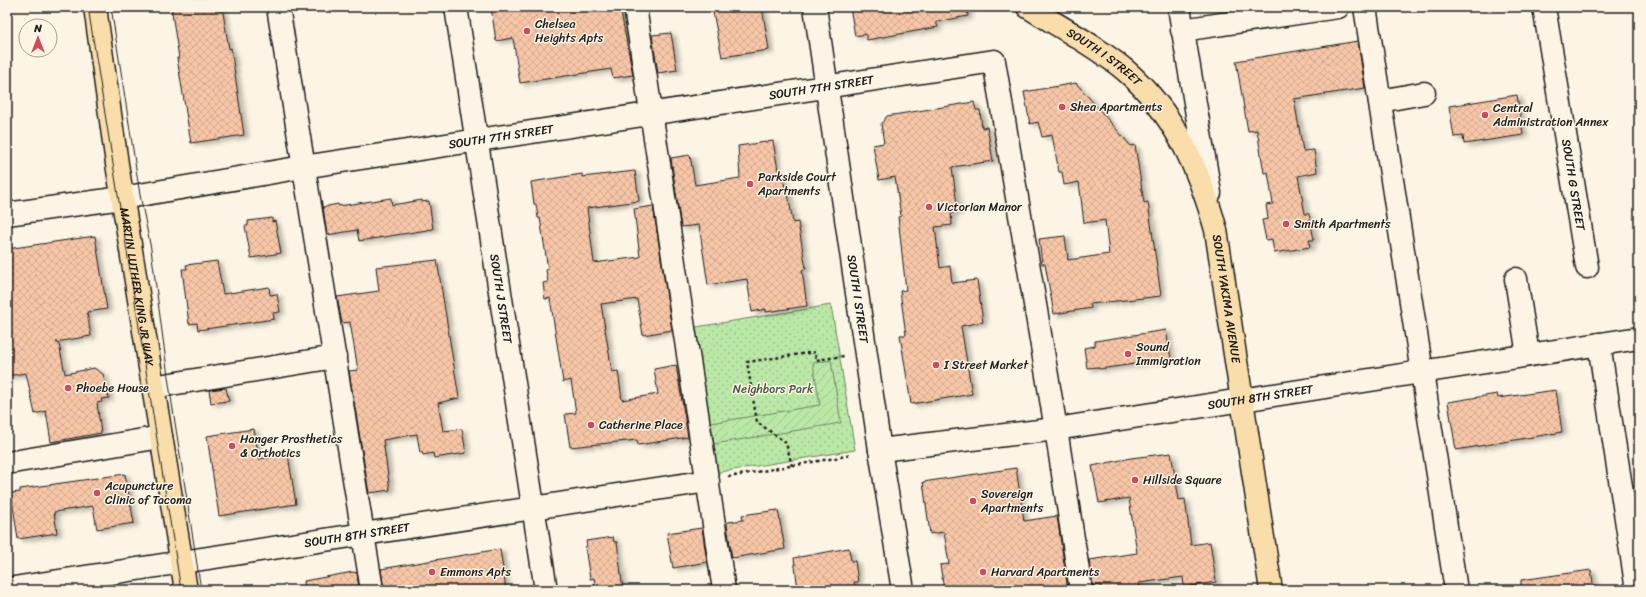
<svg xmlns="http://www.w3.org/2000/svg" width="1646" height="597" font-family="Sriracha,sans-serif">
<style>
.park{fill:url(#park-dots);stroke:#6b8261}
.garden{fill:url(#garden-furrows);stroke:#6b8261}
.building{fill:url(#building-cross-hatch);stroke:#1c1c1c;filter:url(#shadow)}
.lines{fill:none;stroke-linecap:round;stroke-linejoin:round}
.minor-casing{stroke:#1c1c1c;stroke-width:25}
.major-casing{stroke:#1c1c1c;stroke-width:25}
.path{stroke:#1c1c1c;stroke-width:2.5;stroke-dasharray:3 3;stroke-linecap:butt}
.minor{stroke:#fcf5e5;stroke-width:22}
.major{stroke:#f9deab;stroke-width:22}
.tram{stroke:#1c1c1c;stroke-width:1}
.poi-dot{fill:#d1495b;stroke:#fcf5e5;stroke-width:1.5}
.labels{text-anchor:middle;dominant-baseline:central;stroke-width:3;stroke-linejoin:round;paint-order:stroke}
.poi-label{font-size:12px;fill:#1c1c1c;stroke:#fcf5e5;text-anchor:start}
.street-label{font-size:12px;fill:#1c1c1c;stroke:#fcf5e5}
.park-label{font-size:12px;fill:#4b5945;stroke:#fcf5e5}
</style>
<defs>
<pattern id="park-dots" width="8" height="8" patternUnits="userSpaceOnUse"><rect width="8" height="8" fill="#bae8a6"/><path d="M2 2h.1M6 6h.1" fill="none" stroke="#9fc68e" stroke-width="1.8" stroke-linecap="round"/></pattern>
<pattern id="garden-furrows" width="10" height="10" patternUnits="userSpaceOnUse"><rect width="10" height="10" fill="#bae8a6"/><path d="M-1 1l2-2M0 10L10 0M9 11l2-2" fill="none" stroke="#9fc68e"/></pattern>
<pattern id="building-cross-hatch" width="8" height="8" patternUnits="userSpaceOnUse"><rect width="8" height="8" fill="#f7c6a7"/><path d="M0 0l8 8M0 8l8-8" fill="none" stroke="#d3aa8f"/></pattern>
<filter id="shadow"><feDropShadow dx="4.5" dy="2.5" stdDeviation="2" flood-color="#0004"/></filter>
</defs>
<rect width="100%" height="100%" fill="#fcf5e5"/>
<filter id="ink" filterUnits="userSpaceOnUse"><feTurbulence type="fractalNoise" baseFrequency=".025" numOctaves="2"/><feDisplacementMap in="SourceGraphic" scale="8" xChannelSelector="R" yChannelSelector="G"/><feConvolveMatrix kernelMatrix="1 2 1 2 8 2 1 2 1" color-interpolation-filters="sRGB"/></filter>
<g filter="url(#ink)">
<path class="park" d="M831,305L855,450L714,473L690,328Z"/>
<path class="garden" d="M831,360L841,423L714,444L711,423L820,405L813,363Z"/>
<g class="building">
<path d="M171,7H222L229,49L231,48L244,135L191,143L177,58H179Z"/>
<path d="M491,7H620L633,75L613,78L611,69L520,83L513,38L496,41Z"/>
<path d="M712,7H762L769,50L722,57Z"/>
<path d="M850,7H967L968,16L936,22L938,27L867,40L866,34L855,36Z"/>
<path d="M671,33L677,70L658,73L652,35Z"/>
<path d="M1358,41L1365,88L1294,99L1303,151L1314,150L1317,172L1298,176L1305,214H1309L1314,240H1309L1310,247L1274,253L1272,239L1266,240L1262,220L1268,219L1266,205L1273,204L1268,172L1264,173L1257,130L1248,131L1236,61Z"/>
<path d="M1076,83L1131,146L1135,145L1144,203L1148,202L1161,296L1090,304L1091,308L1054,314L1045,264H1042L1039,239L1065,236L1068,260L1109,254L1105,220L1084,223L1079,182L1064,185L1062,172H1059L1052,135L1042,137L1038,122L1030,124L1024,92Z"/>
<path d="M1517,95L1523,135L1464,144L1463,136L1454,137L1449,106Z"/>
<path d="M974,102L976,110H980L982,128L987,127L993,161L952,167L958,212L951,213L952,225L935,227L940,268L950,266L952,283L977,280L983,322L961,326L972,394L911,404L900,335H906L900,291L906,290L898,217L901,216L895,177L879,180L873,145L884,143L881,124L887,116Z"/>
<path d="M773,141L779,176H783L785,188H787L793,223L798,222L806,269L802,270L807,306L766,312V309L752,312L747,279L708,285L699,225L681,227L671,158L690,155L695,185L740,178L738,146Z"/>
<path d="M635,171L639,201L587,208L594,263L640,257L634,209L653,206L672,330L643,335L637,299L601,304L612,372L618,371L622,400L658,394L654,369L676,365L688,437L638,445L637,440L570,447L565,414L576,413L571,380L563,382L550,298L545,299L543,283L548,282L546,270L548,269L540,218H538L536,204H534L531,182L582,174V177Z"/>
<path d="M391,198L392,205L422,200V202L429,201L433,229L359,241L357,230L327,235L323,207L338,204L339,206Z"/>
<path d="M272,218V222L275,221L281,253L251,258L245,226H248V221Z"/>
<path d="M95,236L107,309L87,312L91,336L56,342L59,344L65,374L94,368L103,374L109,398L101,399L102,402L97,403L101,433L51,442L46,411L35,414L26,373L7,376V249Z"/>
<path d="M437,260L459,398L438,403L443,431L462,429L466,453L434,458L433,453L423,455L422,452L420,453L417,434L383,440L390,490L369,493L349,371L358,370L350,322L342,323L337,297L379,291L376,267Z"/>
<path d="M217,261L223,294L269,287L270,295L277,294L280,312L273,313L274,319L198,330L197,323L189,324L182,269H187L186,265Z"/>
<path d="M1166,330L1171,359L1099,369L1098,367L1087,368L1084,348L1095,346V341Z"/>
<path d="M226,388L229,401L211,403L209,390Z"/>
<path d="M1556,390L1562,432L1456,450L1448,402L1497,394L1498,398Z"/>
<path d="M254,429L259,459L288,455L296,504L219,516L207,436Z"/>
<path d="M1171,453L1179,500L1185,499L1191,545L1210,542L1216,582L1184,587L1183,577L1139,583L1140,590H1101V585L1093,586L1089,560L1137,553L1129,498L1099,503L1092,466L1131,458Z"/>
<path d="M1016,468L1024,521L1057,516L1068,590H944L940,565L949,564L944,532L930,534L923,482Z"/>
<path d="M125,474L134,523L97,529L93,506L54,512L57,533L18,539L11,493L20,492V489Z"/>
<path d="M778,510L785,549L732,558L727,524L728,522L743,520L742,515Z"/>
<path d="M702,528L707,562L673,568L667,533Z"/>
<path d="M613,537L614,542H617L623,590H596L594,578L590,579L585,547L587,546L586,541Z"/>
<path d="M849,548L851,561H855L858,582H854L855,590H798L794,558Z"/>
<path d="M500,549L506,590H384L381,569Z"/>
<path d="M1591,570L1594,590H1521V580Z"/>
<path d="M353,572L357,573L359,590H305L304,581Z"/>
</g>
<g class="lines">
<defs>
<g id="minor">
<path d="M278,7L372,590"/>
<path id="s1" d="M456,7L546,590"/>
<path d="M635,7L724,590"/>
<path id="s2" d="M815,7L880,450L903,590"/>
<path d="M1179,7L1210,193"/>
<path d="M1365,7L1456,590"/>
<path id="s3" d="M1544,7L1587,267"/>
<path d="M1182,30L1338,7"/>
<path d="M1380,101L1424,93"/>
<path id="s4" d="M7,214L122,198L303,167L994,61L1056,429L1081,590"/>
<path d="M1516,279L1528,355"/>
<path d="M1599,344L1637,590"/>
<path d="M153,387L335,357"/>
<path id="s5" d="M880,450L1056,429L1639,338"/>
<path d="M7,463L161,437"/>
<path id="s6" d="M7,589L708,481"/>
</g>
<g id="major">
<path id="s7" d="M95,7L117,164L186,590"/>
<path id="s8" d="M1028,7C1060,27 1096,46 1125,70C1174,112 1199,169 1216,230L1271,590"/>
</g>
</defs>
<use href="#minor" class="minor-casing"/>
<use href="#major" class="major-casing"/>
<g class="path">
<path d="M792,466L786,443L757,422L747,362L815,352L816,360L844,356"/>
<path d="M728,477L852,455"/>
</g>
<use href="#minor" class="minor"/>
<use href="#major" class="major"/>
<g class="tram">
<path d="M88,7L181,590"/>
<path d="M111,7L140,195L151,249L169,384L201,590"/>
</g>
</g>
</g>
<g class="poi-dot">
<circle cx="527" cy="31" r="4"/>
<circle cx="1062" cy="107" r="4"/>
<circle cx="1485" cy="115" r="4"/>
<circle cx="750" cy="184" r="4"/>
<circle cx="929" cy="207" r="4"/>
<circle cx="1286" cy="224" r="4"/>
<circle cx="1128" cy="354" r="4"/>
<circle cx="936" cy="365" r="4"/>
<circle cx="68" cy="388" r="4"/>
<circle cx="591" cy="425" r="4"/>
<circle cx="232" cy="446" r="4"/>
<circle cx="1135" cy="480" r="4"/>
<circle cx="97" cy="493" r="4"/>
<circle cx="973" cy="501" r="4"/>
<circle cx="432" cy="572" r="4"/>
<circle cx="983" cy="572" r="4"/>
</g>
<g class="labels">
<g class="poi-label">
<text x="535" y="24">Chelsea<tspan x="535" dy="14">Heights Apts</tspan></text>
<text x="1070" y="107">Shea Apartments</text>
<text x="1493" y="108">Central<tspan x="1493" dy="14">Administration Annex</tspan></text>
<text x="758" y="177">Parkside Court<tspan x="758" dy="14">Apartments</tspan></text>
<text x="937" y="207">Victorian Manor</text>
<text x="1294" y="224">Smith Apartments</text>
<text x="1136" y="347">Sound<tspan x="1136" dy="14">Immigration</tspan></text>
<text x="944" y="365">I Street Market</text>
<text x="76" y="388">Phoebe House</text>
<text x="599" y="425">Catherine Place</text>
<text x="240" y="439">Hanger Prosthetics<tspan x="240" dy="14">&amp; Orthotics</tspan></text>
<text x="1143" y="480">Hillside Square</text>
<text x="105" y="486">Acupuncture<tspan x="105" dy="14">Clinic of Tacoma</tspan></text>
<text x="981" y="494">Sovereign<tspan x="981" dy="14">Apartments</tspan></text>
<text x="440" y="572">Emmons Apts</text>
<text x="991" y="572">Harvard Apartments</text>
</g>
<g class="street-label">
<text stroke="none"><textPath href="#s8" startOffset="91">SOUTH I STREET</textPath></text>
<text stroke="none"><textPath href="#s4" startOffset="824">SOUTH 7TH STREET</textPath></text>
<text stroke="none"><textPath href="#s4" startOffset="500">SOUTH 7TH STREET</textPath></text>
<text stroke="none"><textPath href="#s3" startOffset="180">SOUTH G STREET</textPath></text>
<text stroke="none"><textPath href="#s7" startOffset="283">MARTIN LUTHER KING JR WAY</textPath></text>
<text stroke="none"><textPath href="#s8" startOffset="372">SOUTH YAKIMA AVENUE</textPath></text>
<text stroke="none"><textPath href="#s1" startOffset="295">SOUTH J STREET</textPath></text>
<text stroke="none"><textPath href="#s2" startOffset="295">SOUTH I STREET</textPath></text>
<text stroke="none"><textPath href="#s5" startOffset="384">SOUTH 8TH STREET</textPath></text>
<text stroke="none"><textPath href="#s6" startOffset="354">SOUTH 8TH STREET</textPath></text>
</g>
<g class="park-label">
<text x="773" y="389">Neighbors Park</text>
</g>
</g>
<rect width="1646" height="597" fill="none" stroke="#fcf5e5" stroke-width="24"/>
<rect x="12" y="12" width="1622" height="573" fill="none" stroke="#1c1c1c" stroke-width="1.5" filter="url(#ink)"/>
<g transform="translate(38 38)"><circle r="19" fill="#fcf5e5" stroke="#a29e95"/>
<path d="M0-3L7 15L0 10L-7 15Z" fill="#d1495b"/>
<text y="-6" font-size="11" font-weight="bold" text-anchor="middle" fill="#1c1c1c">N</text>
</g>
</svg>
